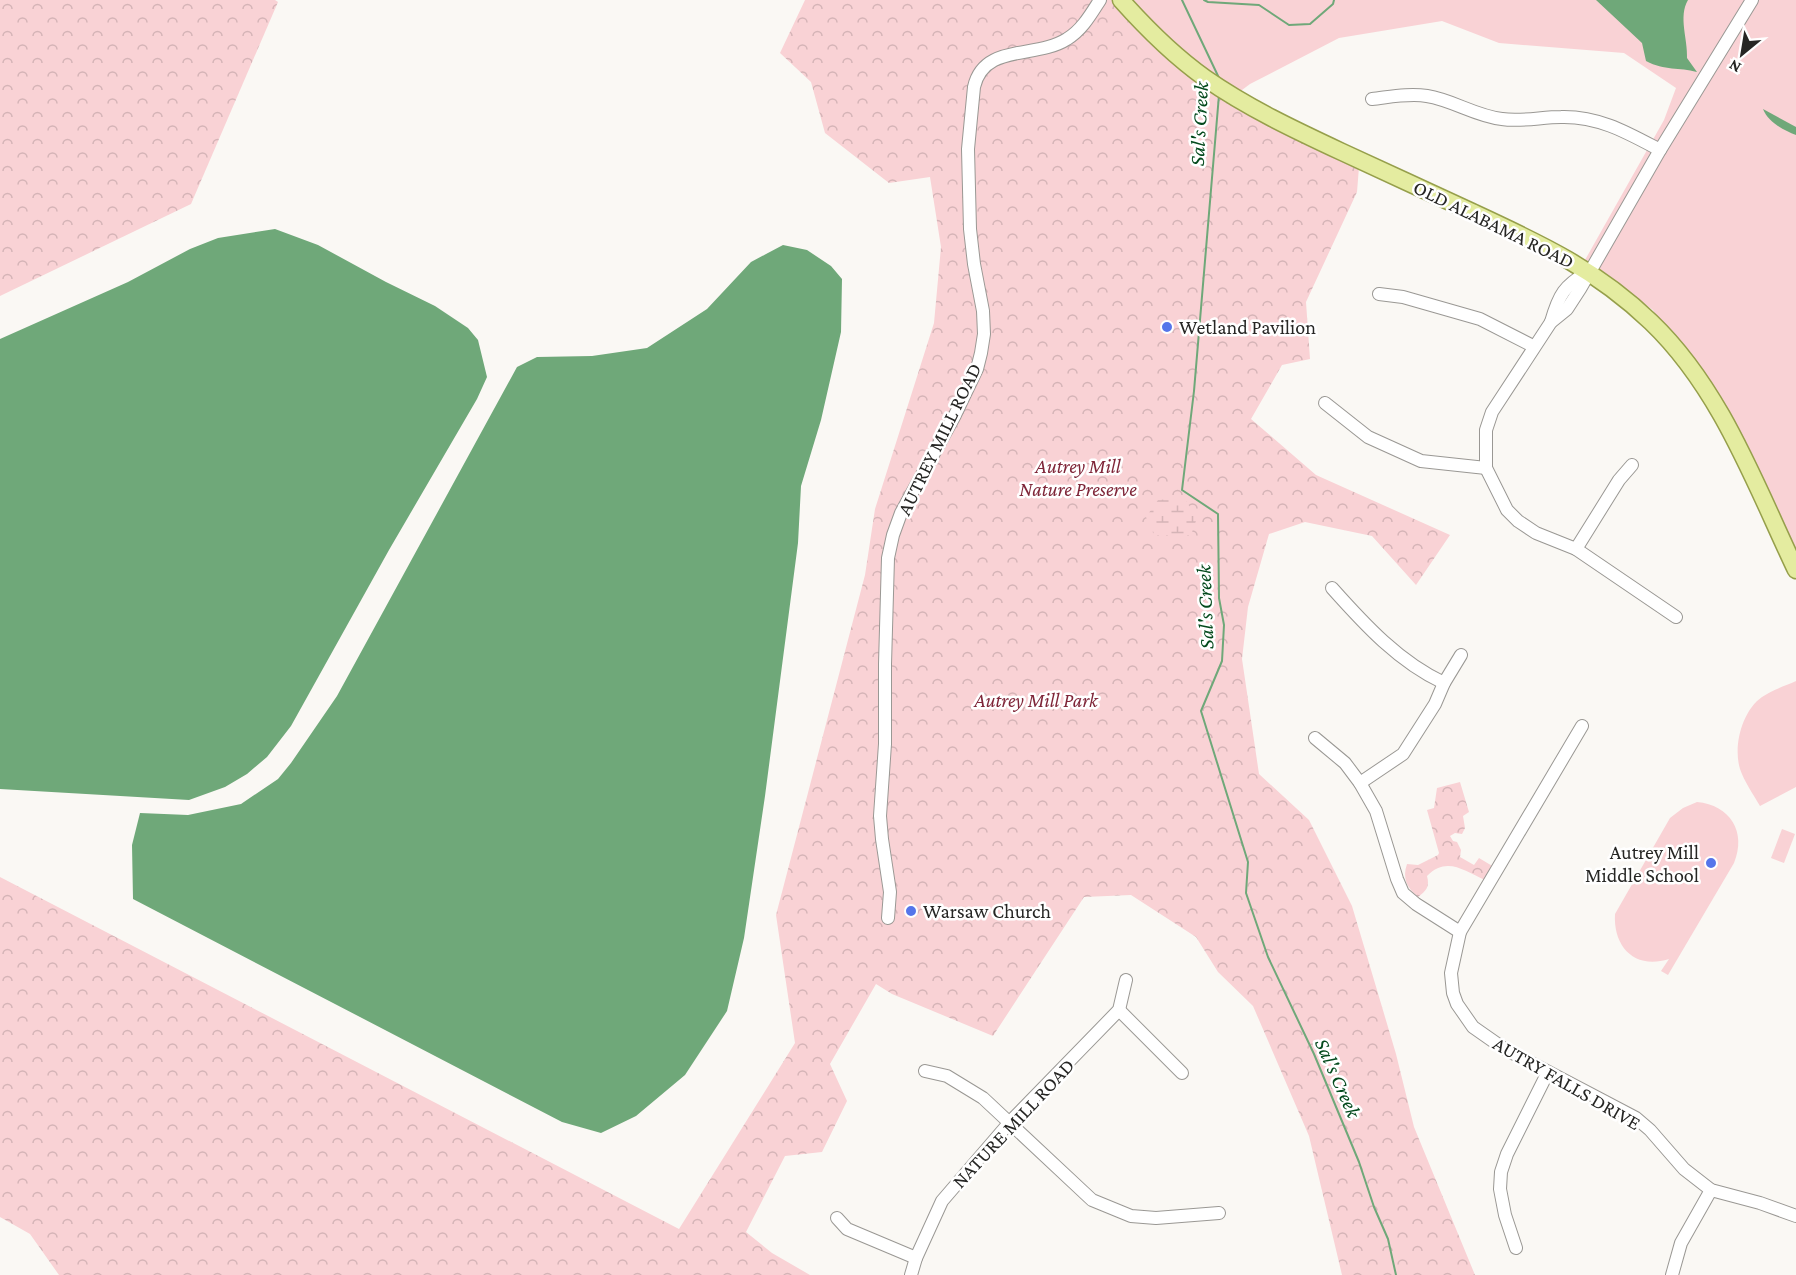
<svg xmlns="http://www.w3.org/2000/svg" width="1796" height="1275" font-family="'Crimson Pro',serif">
<style>
.grass{fill:#f9d2d5}
.forest{fill:url(#forest-crowns)}
.wetland{fill:url(#wetland-marsh)}
.water{fill:#6fa879}
.lines{fill:none;stroke-linecap:round;stroke-linejoin:round}
.stream{stroke:#6fa879;stroke-width:2}
.minor-casing{stroke:#9a9894;stroke-width:14}
.major-casing{stroke:#969f4b;stroke-width:19}
.minor{stroke:#fff;stroke-width:12}
.major{stroke:#e4eca0;stroke-width:16}
.poi-dot{fill:#5575ea;stroke:#fff;stroke-width:2}
.labels{text-anchor:middle;dominant-baseline:central;stroke-width:5;stroke-linejoin:round;paint-order:stroke}
.street-label{font-size:20px;fill:#262624;stroke:#fff}
.poi-label{font-size:20px;fill:#262624;stroke:#fff;text-anchor:start}
.park-label{font-size:20px;font-style:italic;fill:#7f2639;stroke:#fff}
.water-label{font-size:21px;font-style:italic;fill:#044a1d;stroke:#fff}
</style>
<defs>
<pattern id="forest-crowns" width="20" height="18" patternUnits="userSpaceOnUse" patternTransform="scale(1.5)"><rect width="20" height="18" fill="#f9d2d5"/><path d="M2 6a3 3 0 1 1 6 0M12 15a3 3 0 1 1 6 0" fill="none" stroke="#d5b4b7"/></pattern>
<pattern id="wetland-marsh" width="20" height="14" patternUnits="userSpaceOnUse" patternTransform="scale(1.5)"><rect width="20" height="14" fill="#f9d2d5"/><path d="M1 5h8M5 5V1M11 12h8M15 12V8" fill="none" stroke="#d5b4b7"/></pattern>
</defs>
<rect width="100%" height="100%" fill="#faf8f4"/>
<g class="grass">
<path d="M1120,0H1796V579L1724,436L1653,310L1585,260L1664,120L1676,88L1624,53L1499,43L1442,21L1339,38L1250,84L1230,99Z"/>
<path d="M1796,681V787L1760,806C1753,794 1744,781 1740,769C1733,746 1742,711 1762,697C1772,690 1785,686 1796,681Z"/>
<path d="M1697,802C1730,805 1747,832 1734,863L1668,975L1661,971L1669,959C1635,970 1613,947 1615,914L1670,818L1683,808Z"/>
<path d="M1782,829L1795,834L1784,863L1771,858Z"/>
</g>
<g class="forest">
<path d="M0,0H275L278,2L191,204L0,296Z"/>
<path d="M805,0H1126L1202,75L1359,167L1357,192L1306,302L1310,359L1282,365L1251,419L1316,475L1450,535L1416,585L1372,536L1305,522L1269,534L1248,607L1242,659L1259,774L1309,820L1352,906L1396,1054L1414,1127L1475,1275H1342L1309,1136L1253,1006L1218,972L1196,937L1131,895L1084,897L993,1036L892,994L876,984L830,1064L847,1101L822,1152L785,1156L746,1232L772,1253L810,1275H59L30,1234L0,1217V877L679,1229L795,1043L776,915L865,575L875,509L934,323L941,247L930,177L889,183L825,133L811,82L780,53Z"/>
<path d="M1460,782L1469,812L1463,816L1465,828L1462,834L1455,833L1450,836L1453,841L1457,842L1461,850L1460,857L1474,865L1479,858L1494,867L1485,880C1464,871 1447,856 1427,876C1430,887 1426,891 1418,897C1407,888 1402,878 1407,864L1418,865L1438,855L1439,853L1427,810L1434,808L1437,788Z"/>
</g>
<path class="wetland" d="M1184,498L1197,518L1191,535H1154L1146,517L1158,500Z"/>
<g class="water">
<path d="M1596,0H1688C1678,17 1688,39 1687,58L1697,72C1679,67 1665,71 1646,61L1642,43Z"/>
<path d="M1763,109L1796,127V135C1783,130 1768,122 1763,109Z"/>
<path d="M275,229L318,245L386,282L435,306L468,328L478,340L487,377L477,399L389,550L291,726L267,757L247,774L225,787L189,800L0,789V339L128,282L190,249L218,238Z"/>
<path d="M783,245L807,250L831,266L842,279L841,332L821,420L801,486L798,543L765,796L744,938L727,1011L685,1075L636,1116L601,1133L562,1122L133,899L132,845L140,813L188,815L241,804L278,779L291,763L337,696L517,367L537,357L592,356L647,348L707,309L751,262Z"/>
</g>
<g class="lines">
<g class="stream">
<path d="M1182,0L1219,78"/>
<path d="M1204,0L1208,2L1259,5L1289,25L1310,24L1333,4L1334,0"/>
<path d="M1219,95L1194,391L1182,490L1218,514L1219,598L1224,625L1222,661L1201,711L1248,862L1246,893L1268,957L1314,1054L1359,1162L1374,1207L1388,1239L1396,1275"/>
</g>
<defs>
<g id="minor">
<path d="M1372,99C1390,97 1409,93 1427,96C1453,100 1475,116 1502,119C1521,122 1542,117 1561,117C1599,116 1628,133 1660,150"/>
<path d="M1379,294L1403,297L1480,319L1533,346"/>
<path d="M1551,322C1559,294 1564,286 1589,271"/>
<path d="M1325,403L1368,437L1421,461L1486,468"/>
<path d="M1576,549L1619,480L1632,465"/>
<path d="M1332,588C1365,625 1399,662 1444,683"/>
<path d="M1676,617L1576,549L1536,533L1518,521L1507,510L1486,468V430L1492,412L1551,322L1567,309L1580,289L1660,150L1752,0"/>
<path d="M1582,726L1460,932L1451,973L1453,993L1457,1004L1473,1027L1503,1048L1636,1118L1650,1130L1684,1169L1711,1190L1760,1203L1796,1216"/>
<path d="M1315,738L1345,763L1360,783L1376,811L1397,879L1403,893L1416,904L1460,932"/>
<path d="M1360,783L1403,754L1435,704L1444,683L1461,655"/>
<path d="M888,918L890,892L882,839L880,816L885,744V664L888,558L893,535L901,513L955,415L977,369L981,353L984,334L983,311L974,264L970,229L968,149L974,87C984,43 1036,59 1067,39C1082,30 1091,14 1100,0"/>
<path d="M1119,1010L1182,1073"/>
<path d="M925,1071L947,1076L983,1098L1092,1200L1131,1216L1156,1218L1219,1213"/>
<path d="M837,1218L847,1229L916,1258"/>
<path d="M1516,1248L1505,1215L1500,1189L1501,1172L1507,1154L1548,1072"/>
<path d="M911,1275L916,1258L942,1201L1010,1122L1119,1010L1126,980"/>
<path d="M1672,1275L1681,1243L1711,1190"/>
</g>
<path id="major" d="M1121,0C1146,28 1174,56 1205,78C1248,108 1295,130 1342,152C1385,172 1429,192 1472,212C1539,243 1596,269 1651,322C1721,389 1755,484 1796,570"/>
</defs>
<use href="#minor" class="minor-casing"/>
<use href="#major" class="major-casing"/>
<use href="#minor" class="minor"/>
<use href="#major" class="major"/>
</g>
<g class="poi-dot">
<circle cx="1167" cy="327" r="6"/>
<circle cx="1711" cy="863" r="6"/>
<circle cx="911" cy="911" r="6"/>
</g>
<g class="labels">
<g class="street-label">
<text transform="translate(1494 224) rotate(26)">OLD ALABAMA ROAD</text>
<text transform="translate(939 439) rotate(-64)">AUTREY MILL ROAD</text>
<text transform="translate(1567 1083) rotate(30)">AUTRY FALLS DRIVE</text>
<text transform="translate(1013 1123) rotate(-47)">NATURE MILL ROAD</text>
</g>
<g class="poi-label">
<text x="1179" y="327">Wetland Pavilion</text>
<text x="1699" y="852" text-anchor="end">Autrey Mill<tspan x="1699" dy="23">Middle School</tspan></text>
<text x="923" y="911">Warsaw Church</text>
</g>
<g class="park-label">
<text x="1078" y="466">Autrey Mill<tspan x="1078" dy="23">Nature Preserve</tspan></text>
<text x="1036" y="700">Autrey Mill Park</text>
</g>
<g class="water-label">
<text transform="translate(1199 124) rotate(-87)">Sal's Creek</text>
<text transform="translate(1205 607) rotate(-92)">Sal's Creek</text>
<text transform="translate(1338 1078) rotate(66)">Sal's Creek</text>
</g>
</g>
<g transform="translate(1742 54) rotate(210)" stroke="#ffffff" stroke-width="4.5" paint-order="stroke">
<path d="M0-4.5L10 22L0 15L-10 22Z" fill="#262624"/>
<text y="-9" font-size="16" font-weight="bold" text-anchor="middle" fill="#262624">N</text>
</g>
</svg>
